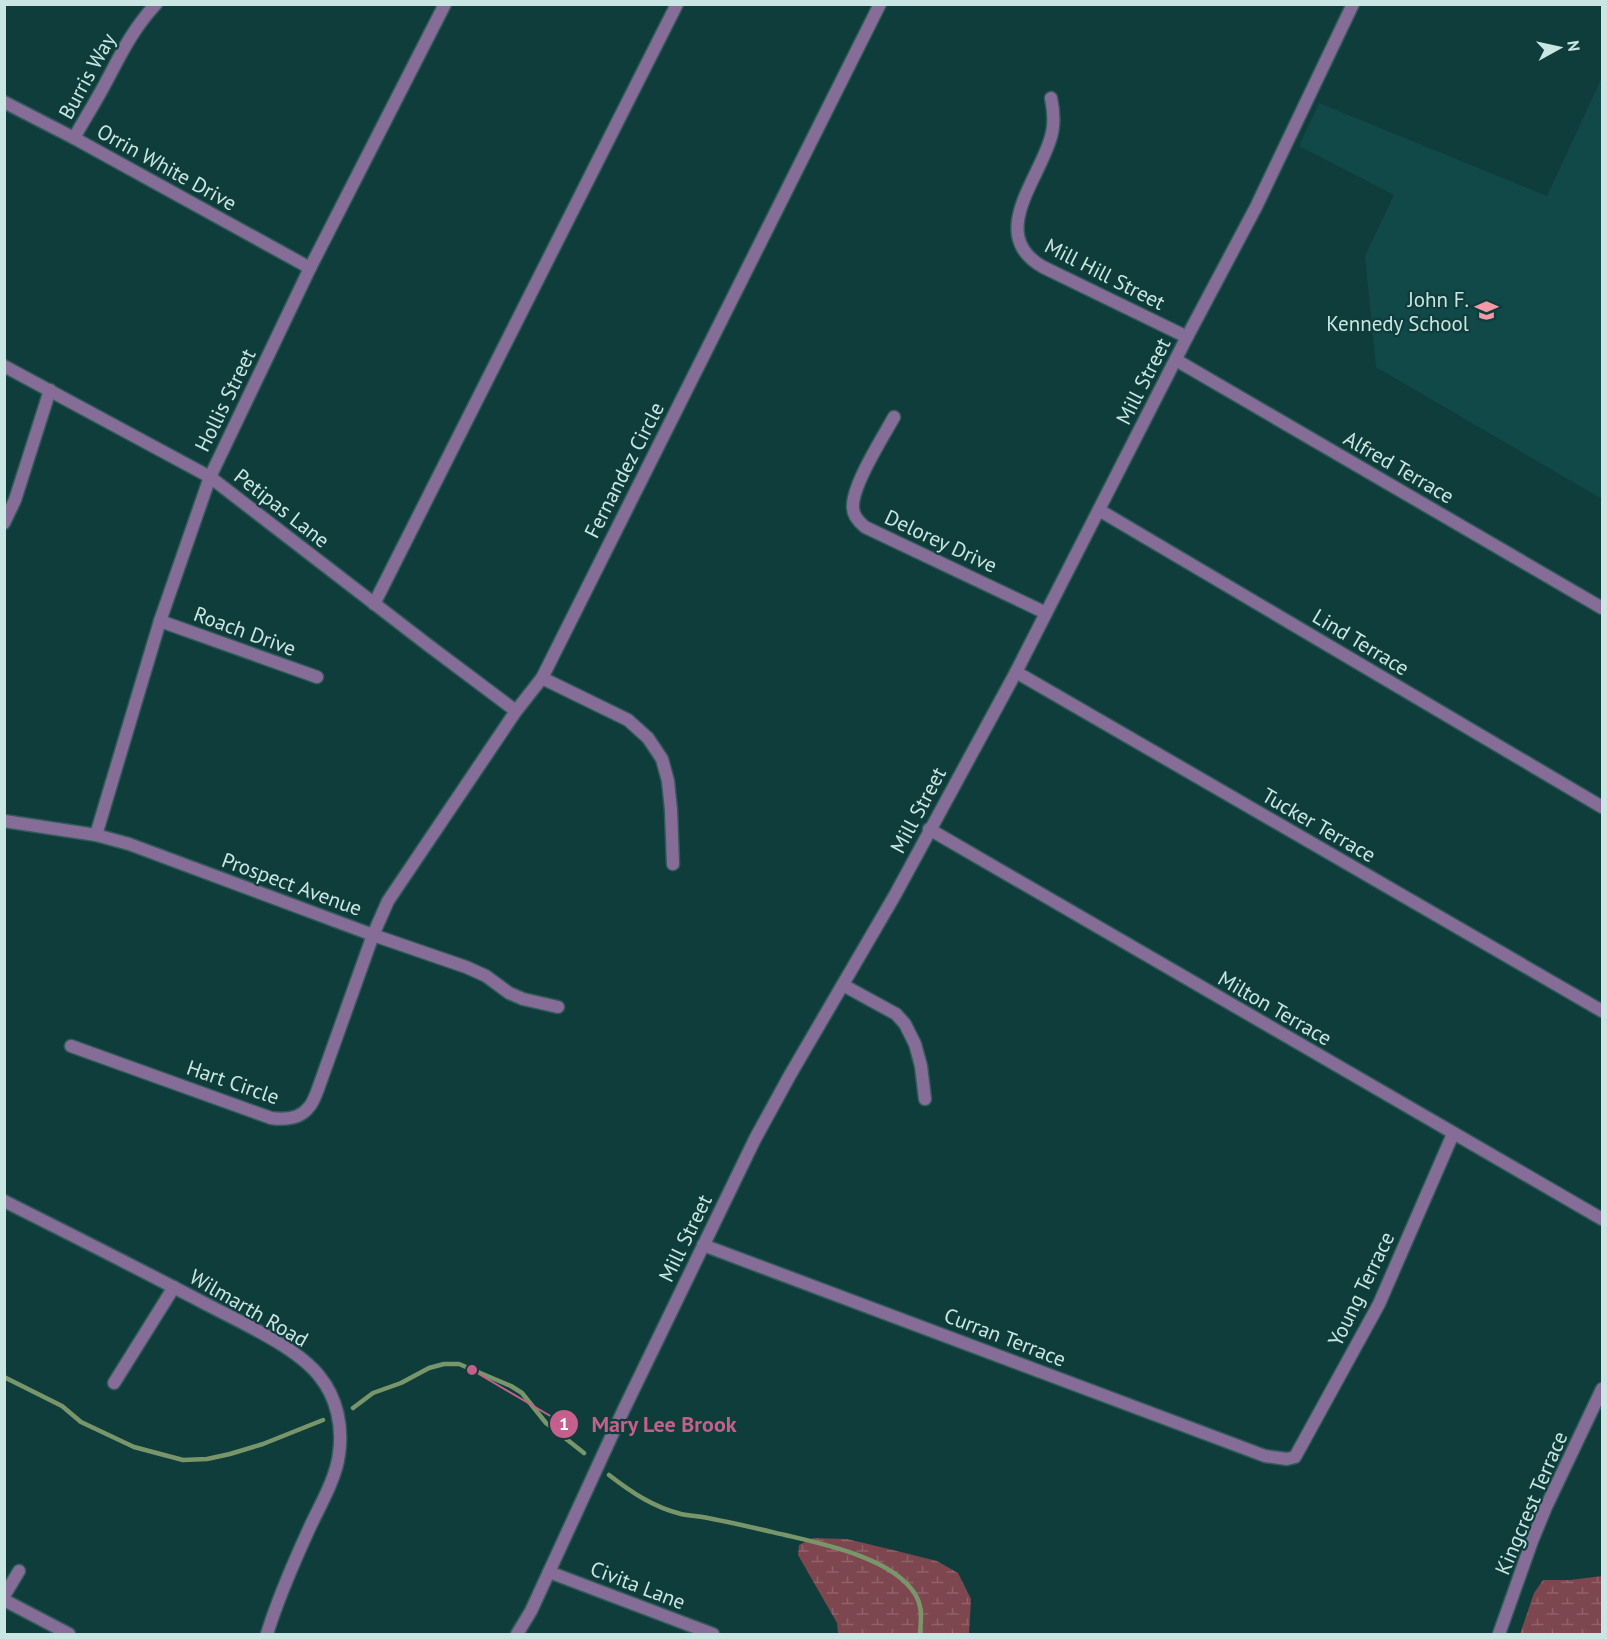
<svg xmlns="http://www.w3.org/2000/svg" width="1607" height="1639" font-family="'PT Sans',sans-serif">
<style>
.built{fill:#104947}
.wetland{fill:url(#wetland-marsh)}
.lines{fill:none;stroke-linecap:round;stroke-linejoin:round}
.stream{stroke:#78966a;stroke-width:4.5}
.minor-casing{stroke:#305b59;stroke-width:15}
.tertiary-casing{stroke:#305b59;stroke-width:15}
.minor{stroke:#866d98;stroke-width:12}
.tertiary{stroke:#866d98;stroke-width:12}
.labels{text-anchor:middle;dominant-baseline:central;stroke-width:4.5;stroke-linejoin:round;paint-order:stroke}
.street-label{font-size:21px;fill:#c9e6e3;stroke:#0f3d3b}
.poi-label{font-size:21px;fill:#c9e6e3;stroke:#0f3d3b;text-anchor:end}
.leader{fill:none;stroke:#c4608b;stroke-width:2}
.callout-dot{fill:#c4608b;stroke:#0f3d3b;stroke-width:2}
.mark-label{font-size:18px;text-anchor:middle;font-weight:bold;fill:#fff}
.callout-label{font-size:22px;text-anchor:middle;font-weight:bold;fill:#c4608b;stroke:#0f3d3b;stroke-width:4.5;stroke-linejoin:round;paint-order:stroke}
</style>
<defs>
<pattern id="wetland-marsh" width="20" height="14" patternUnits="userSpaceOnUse" patternTransform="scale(1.5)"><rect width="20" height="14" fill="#7e464f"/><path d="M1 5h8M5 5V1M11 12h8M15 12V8" fill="none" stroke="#8f6168"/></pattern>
</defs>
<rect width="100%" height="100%" fill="#0f3d3b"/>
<path class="built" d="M1602,77V499L1376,367L1365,256L1394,195L1299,146L1319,103L1547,196Z"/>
<g class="wetland">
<path d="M813,1538L847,1539L889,1549L937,1561L958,1573L971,1599L969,1634H838L837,1623L798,1555L799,1545Z"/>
<path d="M1602,1576V1634H1520L1534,1593L1543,1580H1570Z"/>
</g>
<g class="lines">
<g class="stream">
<path d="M4,1377L62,1406L81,1422L134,1447L183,1460L207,1459L230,1454L263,1444L323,1420"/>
<path d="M353,1408L373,1393L401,1383L429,1368L444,1364H459L511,1386L522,1393L546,1423L584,1453"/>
<path d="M609,1475C631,1492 653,1507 681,1514C690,1516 699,1516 708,1518C734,1523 759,1529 785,1535C823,1544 893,1558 915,1594C923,1607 921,1621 920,1634"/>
</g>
<defs>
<g id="minor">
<path d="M1051,98C1054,112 1055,126 1050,140C1037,182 988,236 1043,267L1187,337"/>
<path d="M4,102L74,138L310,268"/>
<path d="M74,138C84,120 95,103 105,84C121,54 132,30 156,4"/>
<path d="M1176,360L1602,608"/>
<path d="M4,366L210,477L428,645L516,711"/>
<path d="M894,417C883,437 851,487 853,508C853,516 859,522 865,527L1046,613"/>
<path d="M1099,510L1602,807"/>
<path d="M4,523L15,500L50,390"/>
<path d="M374,604L677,4"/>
<path d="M160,621L317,677"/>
<path d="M1016,672L1602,1011"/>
<path d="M542,678L628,720L648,738L662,759L668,781L671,810L673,864"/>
<path d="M4,821L96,835L129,844L373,935L466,967L486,976L509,993L523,999L558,1007"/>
<path d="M929,829L1602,1219"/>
<path d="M96,835L160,621L210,477L310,268L445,4"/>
<path d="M843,985L896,1014L905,1024L915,1044L921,1066L925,1099"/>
<path d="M71,1046L271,1118C285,1120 300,1119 309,1107C313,1103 316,1094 318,1089L373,935L388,901L516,711L542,678L880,4"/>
<path d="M4,1201C72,1235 139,1269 206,1304C240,1322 297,1347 320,1377C337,1398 343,1427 339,1454C336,1479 319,1507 309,1529C293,1564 278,1598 267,1634"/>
<path d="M703,1245L1265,1456L1287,1459L1295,1457L1379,1304L1453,1134"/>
<path d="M114,1383L174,1287"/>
<path d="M549,1572L713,1634"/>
<path d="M4,1596L19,1571"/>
<path d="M4,1600L69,1634"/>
<path d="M1499,1634L1532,1541L1546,1507L1602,1389"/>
</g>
<path id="tertiary" d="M517,1634L531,1611L624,1409L755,1139L790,1075L895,895L1016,672L1187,337L1256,207L1353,4"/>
</defs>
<use href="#minor" class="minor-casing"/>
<use href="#tertiary" class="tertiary-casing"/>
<use href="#minor" class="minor"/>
<use href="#tertiary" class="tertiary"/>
</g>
<defs>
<symbol id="school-bare" viewBox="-9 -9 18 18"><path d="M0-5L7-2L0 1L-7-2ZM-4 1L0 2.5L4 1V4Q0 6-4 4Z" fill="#f49aa7" stroke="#0f3d3b" stroke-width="2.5" paint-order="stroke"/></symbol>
</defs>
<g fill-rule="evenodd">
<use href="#school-bare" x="1470" y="294" width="33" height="33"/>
</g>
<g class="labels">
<g class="street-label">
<text transform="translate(87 76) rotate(-61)">Burris Way</text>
<text transform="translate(167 167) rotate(29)">Orrin White Drive</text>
<text transform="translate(1105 274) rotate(27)">Mill Hill Street</text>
<text transform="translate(1143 381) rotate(-63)">Mill Street</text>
<text transform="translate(225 400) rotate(-64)">Hollis Street</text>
<text transform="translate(1399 467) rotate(30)">Alfred Terrace</text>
<text transform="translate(624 470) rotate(-63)">Fernandez Circle</text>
<text transform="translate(282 508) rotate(38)">Petipas Lane</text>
<text transform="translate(941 541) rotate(25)">Delorey Drive</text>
<text transform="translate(245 631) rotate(20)">Roach Drive</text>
<text transform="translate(1361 642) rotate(31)">Lind Terrace</text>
<text transform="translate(918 810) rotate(-62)">Mill Street</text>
<text transform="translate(1319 825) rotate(30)">Tucker Terrace</text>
<text transform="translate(292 884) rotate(20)">Prospect Avenue</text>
<text transform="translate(1275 1008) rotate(30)">Milton Terrace</text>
<text transform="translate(233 1082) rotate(19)">Hart Circle</text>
<text transform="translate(685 1238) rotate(-64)">Mill Street</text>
<text transform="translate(1361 1289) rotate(-64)">Young Terrace</text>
<text transform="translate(249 1308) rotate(30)">Wilmarth Road</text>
<text transform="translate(1005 1337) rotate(21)">Curran Terrace</text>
<text transform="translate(1531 1503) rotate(-67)">Kingcrest Terrace</text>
<text transform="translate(638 1585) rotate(21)">Civita Lane</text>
</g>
<g class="poi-label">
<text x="1469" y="299">John F.<tspan x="1469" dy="24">Kennedy School</tspan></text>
</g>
</g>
<path class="leader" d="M472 1370L564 1424"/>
<g class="callout-dot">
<circle cx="472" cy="1370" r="6"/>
<circle cx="564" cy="1424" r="15"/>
</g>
<g class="mark-label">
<text x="564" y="1430">1</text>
</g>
<g class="callout-label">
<text x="664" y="1432">Mary Lee Brook</text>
</g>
<rect width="1607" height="1639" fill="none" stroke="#c9e6e3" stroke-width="12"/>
<g transform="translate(1559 48) rotate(82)" stroke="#0f3d3b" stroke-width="4.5" paint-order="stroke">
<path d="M0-4.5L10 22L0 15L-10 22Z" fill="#c9e6e3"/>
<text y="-9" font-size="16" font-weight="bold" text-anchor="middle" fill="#c9e6e3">N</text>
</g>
</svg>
